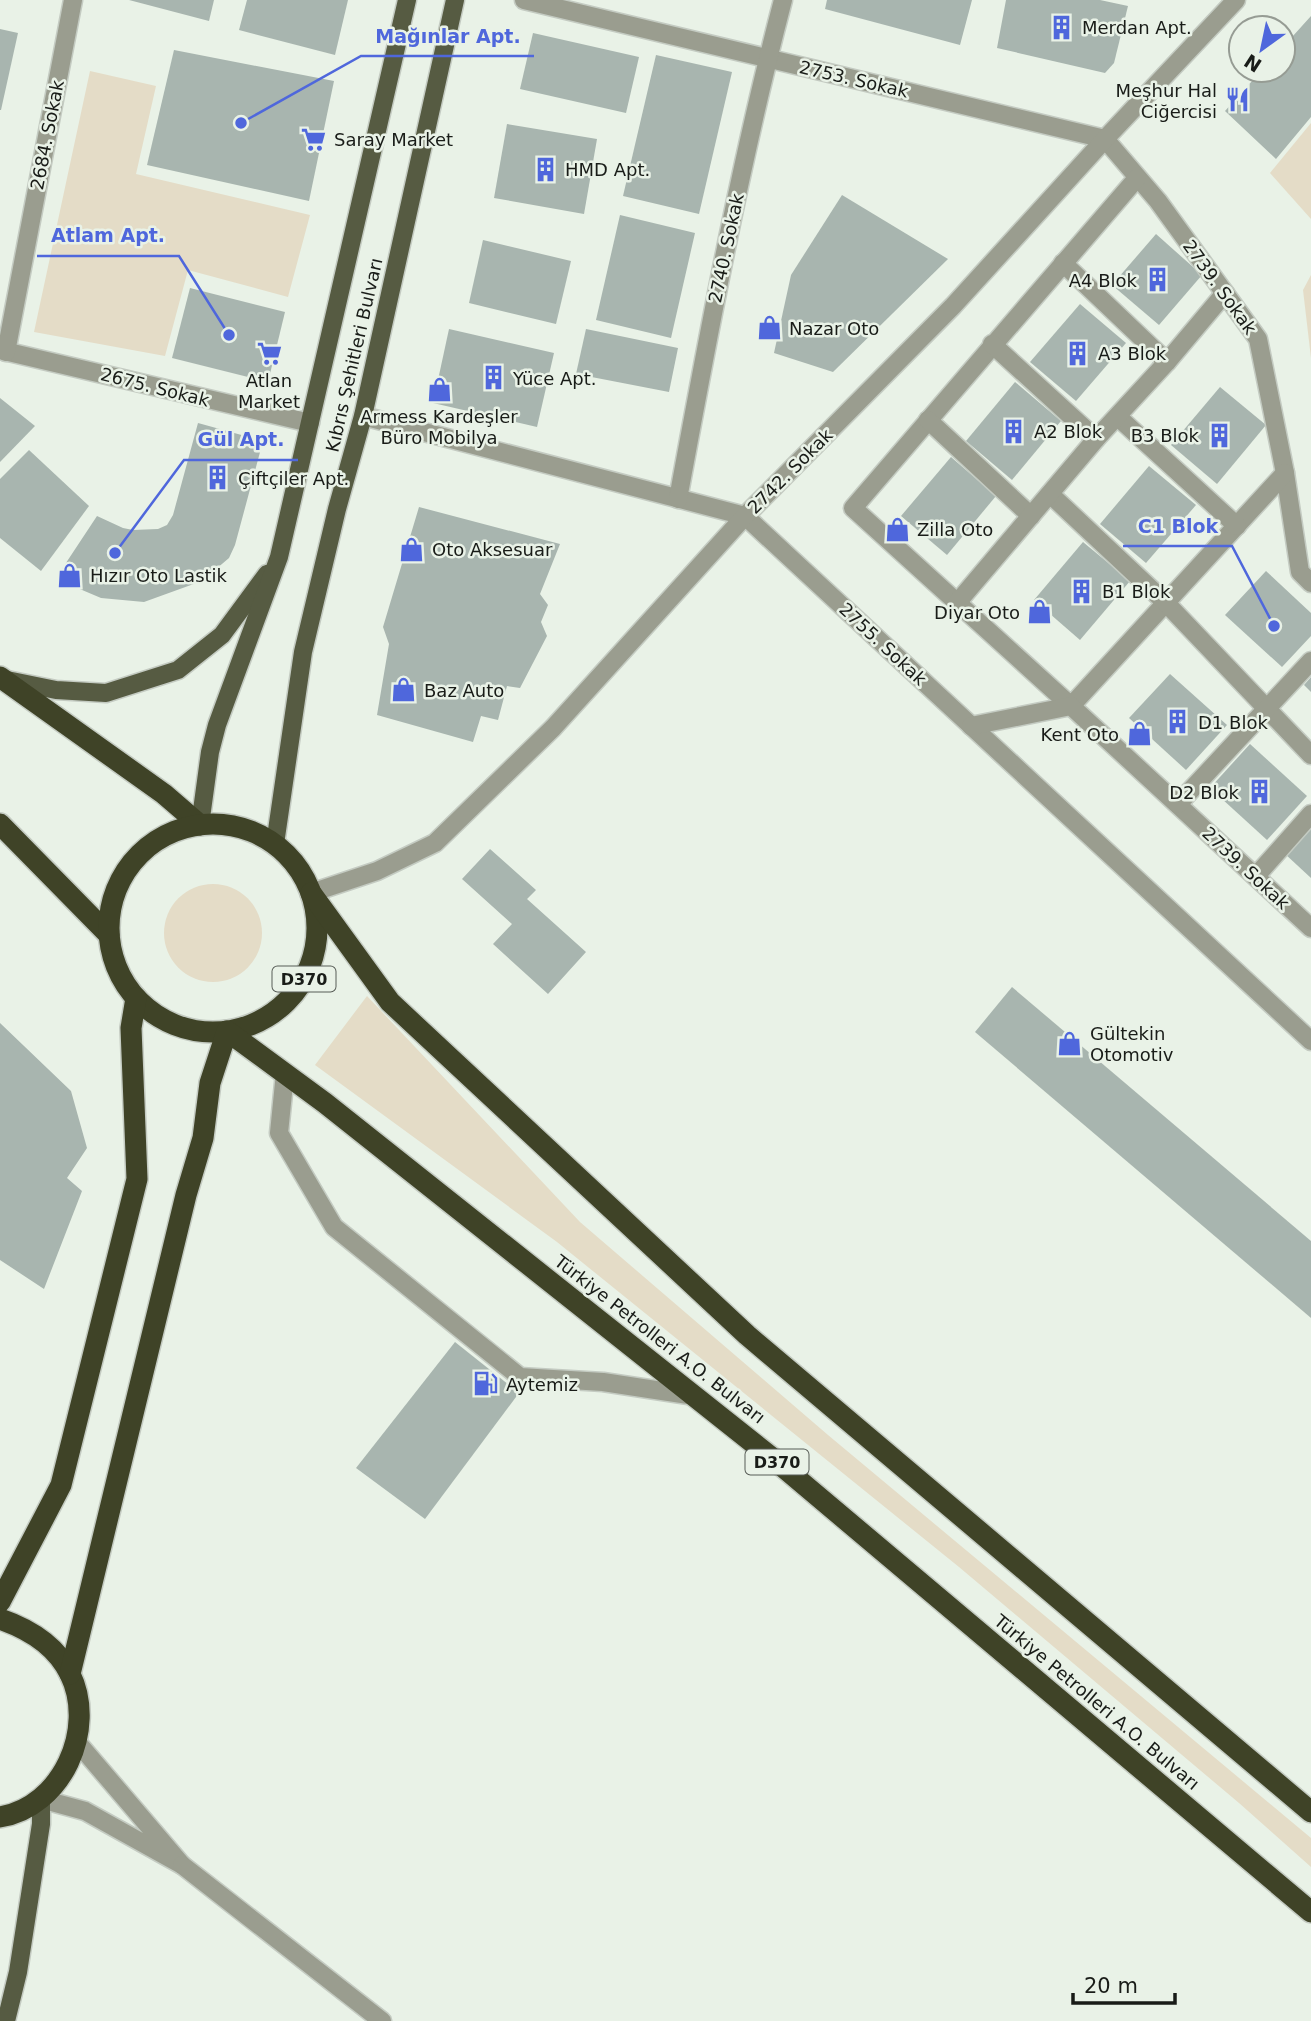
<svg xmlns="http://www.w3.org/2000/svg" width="1311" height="2021" font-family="'DejaVu Sans',sans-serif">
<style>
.green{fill:#e4dcc7}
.building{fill:#a8b5af}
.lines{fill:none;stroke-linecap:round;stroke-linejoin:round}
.minor-casing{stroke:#c4cbc2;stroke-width:21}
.major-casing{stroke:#c4cbc2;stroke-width:21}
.highway-casing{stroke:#c4cbc2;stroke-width:24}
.minor{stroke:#9a9d8f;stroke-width:18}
.major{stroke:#565b42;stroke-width:18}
.highway{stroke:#3f4327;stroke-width:21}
.labels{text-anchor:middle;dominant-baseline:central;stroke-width:5;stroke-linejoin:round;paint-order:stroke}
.shield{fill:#e9f2e7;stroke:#575c56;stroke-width:2}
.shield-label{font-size:16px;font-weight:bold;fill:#191c18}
.poi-label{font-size:18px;fill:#191c18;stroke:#e9f2e7;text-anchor:start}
.street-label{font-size:18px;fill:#191c18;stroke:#e9f2e7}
.leader{fill:none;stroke:#4f67dc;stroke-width:2.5}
.callout-dot{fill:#4f67dc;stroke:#e9f2e7;stroke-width:2.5}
.callout-label{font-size:19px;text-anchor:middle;font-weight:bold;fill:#4f67dc;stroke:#e9f2e7;stroke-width:5;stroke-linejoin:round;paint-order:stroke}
</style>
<rect width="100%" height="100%" fill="#e9f2e7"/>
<g class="green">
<path d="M90,71L156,86L136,174L310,215L288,297L188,270L165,356L34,332Z"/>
<path d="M1311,123V219L1270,173Z"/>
<path d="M1311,275V358L1303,290Z"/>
<circle cx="213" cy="933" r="49"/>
<path d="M367,996L580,1222L828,1435L1311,1838V1867L1239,1803L959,1567L557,1242L315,1065Z"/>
</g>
<g class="building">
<path d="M129,0H214L209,21Z"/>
<path d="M247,0H348L335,55L239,30Z"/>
<path d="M827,0H972L960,45L825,9Z"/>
<path d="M1006,0H1100L1128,6L1114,63L1105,73L997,48Z"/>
<path d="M1311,16V117L1276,159L1225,111L1262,70H1283V47Z"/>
<path d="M0,29L18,33L1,110H0Z"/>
<path d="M533,33L639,57L626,113L520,89Z"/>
<path d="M174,50L334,81L309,201L147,165Z"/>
<path d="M656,55L732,72L699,214L623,196Z"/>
<path d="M507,124L597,139L584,214L494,198Z"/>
<path d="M842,195L948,259L833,372L774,353L791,275Z"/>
<path d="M620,215L695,233L671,338L596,320Z"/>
<path d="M1156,234L1202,275L1159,325L1112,285Z"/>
<path d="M483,240L571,261L556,324L469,303Z"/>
<path d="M190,288L285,312L268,382L172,358Z"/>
<path d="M1080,304L1126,343L1076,401L1030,362Z"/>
<path d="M449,329L554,353L537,427L433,403Z"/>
<path d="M586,329L678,348L669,392L576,374Z"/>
<path d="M1015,382L1061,421L1012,480L966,441Z"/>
<path d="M1220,387L1266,425L1217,484L1171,445Z"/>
<path d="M0,398L35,426L0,462Z"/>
<path d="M198,423L263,441L235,545L229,558L202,581L144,602L101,598L75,587L58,575L97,516L123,528L133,530L158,529L167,525L173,515Z"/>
<path d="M29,450L89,506L41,571L0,538V479Z"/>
<path d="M951,457L996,496L947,555L901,516Z"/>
<path d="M1149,466L1196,505L1146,563L1100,524Z"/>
<path d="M419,507L560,544L540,594L548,605L541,622L547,636L520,688L507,686L498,720L481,716L473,742L377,715L389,644L383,627Z"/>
<path d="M1083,542L1130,581L1080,640L1034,600Z"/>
<path d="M1266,571L1311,613V636L1282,667L1225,615Z"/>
<path d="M1170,674L1227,725L1186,770L1129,718Z"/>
<path d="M1311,677V692L1304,685Z"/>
<path d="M1250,744L1307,796L1267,840L1210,788Z"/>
<path d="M1311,825V878L1284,853Z"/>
<path d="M490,849L536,890L527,899L586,952L548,994L493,944L512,924L462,879Z"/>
<path d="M1012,987L1311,1241V1318L975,1032Z"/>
<path d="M0,1023L71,1091L87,1148L67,1178L82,1191L44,1289L0,1260Z"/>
<path d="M455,1342L519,1393L425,1519L356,1468Z"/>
</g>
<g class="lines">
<defs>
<g id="minor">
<path d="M524,0L1105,139L1158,201L1258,339L1285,473L1300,572L1311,583"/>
<path d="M1137,178L853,508L1071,706L1285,473"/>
<path d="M1063,263L1167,362"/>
<path d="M992,344L1096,439"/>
<path d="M0,350L310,423"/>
<path d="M6,352L73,0"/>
<path d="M363,416L745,516L1311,1041"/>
<path d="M1118,417L1237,526"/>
<path d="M928,420L1031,516"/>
<path d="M1051,495L1167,604L1311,755"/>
<path d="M678,499C709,331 740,164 783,0"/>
<path d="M957,603L1096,439L1167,362L1225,293"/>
<path d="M971,726L1071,706L1311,928"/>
<path d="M1178,804L1311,661"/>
<path d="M1256,876L1311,814"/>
<path d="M311,893L377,871L435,843L553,728L745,516L953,306L1105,139L1236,0"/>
<path d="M285,1073L279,1133L334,1227L520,1377L603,1382L695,1396"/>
<path d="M41,1799L85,1811L182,1865L77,1742"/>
<path d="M182,1865L382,2021"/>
</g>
<g id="major">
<path d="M7,680L56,690L106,693L178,670L222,635L267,574"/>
<path d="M200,825L210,752L217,725L279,557L407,0"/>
<path d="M275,844L303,652L337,509L363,416L455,0"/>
<path d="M6,2021L18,1972L41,1824V1799"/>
</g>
<g id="highway">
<path d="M0,677L164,794L200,825"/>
<path d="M0,824L109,935"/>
<circle cx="213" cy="928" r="104"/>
<path d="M311,893L390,1002L747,1335L1311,1812"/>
<path d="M0,1602L61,1485L137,1179L131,1028L136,998"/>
<path d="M0,1619C29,1629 56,1645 70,1674C97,1729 62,1807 0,1817"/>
<path d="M70,1674L186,1195L203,1138L210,1083L227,1031L325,1103L776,1461L1311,1912"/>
</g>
</defs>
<use href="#minor" class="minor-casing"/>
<use href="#major" class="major-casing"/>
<use href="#highway" class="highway-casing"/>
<use href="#minor" class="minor"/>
<use href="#major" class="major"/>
<use href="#highway" class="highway"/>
</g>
<defs>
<symbol id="building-bare" viewBox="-9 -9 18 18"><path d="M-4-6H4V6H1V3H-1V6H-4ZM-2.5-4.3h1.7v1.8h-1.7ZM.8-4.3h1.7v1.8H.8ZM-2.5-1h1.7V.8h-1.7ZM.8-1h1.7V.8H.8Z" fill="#4f67dc" stroke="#e9f2e7" stroke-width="2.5" paint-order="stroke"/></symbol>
<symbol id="restaurant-bare" viewBox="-9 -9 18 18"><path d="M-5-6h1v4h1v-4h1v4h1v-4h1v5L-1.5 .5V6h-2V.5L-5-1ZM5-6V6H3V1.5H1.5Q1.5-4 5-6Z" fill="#4f67dc" stroke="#e9f2e7" stroke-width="2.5" paint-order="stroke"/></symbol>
<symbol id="supermarket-bare" viewBox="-9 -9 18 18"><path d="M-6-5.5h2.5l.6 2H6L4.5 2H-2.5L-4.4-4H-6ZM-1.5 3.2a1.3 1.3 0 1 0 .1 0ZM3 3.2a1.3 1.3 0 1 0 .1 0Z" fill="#4f67dc" stroke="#e9f2e7" stroke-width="2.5" paint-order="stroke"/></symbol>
<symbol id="shop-bare" viewBox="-9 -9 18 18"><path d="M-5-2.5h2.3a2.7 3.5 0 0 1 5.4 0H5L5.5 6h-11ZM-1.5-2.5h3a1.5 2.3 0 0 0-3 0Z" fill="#4f67dc" stroke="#e9f2e7" stroke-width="2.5" paint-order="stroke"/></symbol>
<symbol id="fuel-bare" viewBox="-9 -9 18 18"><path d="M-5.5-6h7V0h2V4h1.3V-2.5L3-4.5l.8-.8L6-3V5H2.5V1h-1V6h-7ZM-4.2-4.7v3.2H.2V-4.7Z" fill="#4f67dc" stroke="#e9f2e7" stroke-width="2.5" paint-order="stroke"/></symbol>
</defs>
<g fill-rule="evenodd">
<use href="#building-bare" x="1044" y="10" width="35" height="35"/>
<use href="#restaurant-bare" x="1220" y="82" width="35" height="35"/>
<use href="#supermarket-bare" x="296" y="122" width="35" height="35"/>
<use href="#building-bare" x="528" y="152" width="35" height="35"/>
<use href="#building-bare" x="1140" y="262" width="35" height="35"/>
<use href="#shop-bare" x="752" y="310" width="35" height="35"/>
<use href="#supermarket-bare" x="252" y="336" width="35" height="35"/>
<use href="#building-bare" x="1060" y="336" width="35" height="35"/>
<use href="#building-bare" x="476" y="360" width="35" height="35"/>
<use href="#shop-bare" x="422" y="372" width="35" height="35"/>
<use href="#building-bare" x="996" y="414" width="35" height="35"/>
<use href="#building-bare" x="1202" y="418" width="35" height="35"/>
<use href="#building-bare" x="200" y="460" width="35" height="35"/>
<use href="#shop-bare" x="880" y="512" width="35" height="35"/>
<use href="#shop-bare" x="394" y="532" width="35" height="35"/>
<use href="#shop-bare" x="52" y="558" width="35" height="35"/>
<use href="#building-bare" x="1064" y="574" width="35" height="35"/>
<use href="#shop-bare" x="1022" y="594" width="35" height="35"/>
<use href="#shop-bare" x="386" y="672" width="35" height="35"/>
<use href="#building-bare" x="1160" y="704" width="35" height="35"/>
<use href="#shop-bare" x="1122" y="716" width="35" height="35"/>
<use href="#building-bare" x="1242" y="774" width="35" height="35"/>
<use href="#shop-bare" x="1052" y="1026" width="35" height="35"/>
<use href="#fuel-bare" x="468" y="1366" width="35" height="35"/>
</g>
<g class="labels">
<g class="shield">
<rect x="272.5" y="966.5" width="63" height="25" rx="5"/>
<rect x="745.5" y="1449.5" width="63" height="25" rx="5"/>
</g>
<g class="shield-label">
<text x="304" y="979">D370</text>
<text x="777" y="1462">D370</text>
</g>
<g class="poi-label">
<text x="1082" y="27">Merdan Apt.</text>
<text x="1217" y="90" text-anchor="end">Meşhur Hal<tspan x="1217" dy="21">Ciğercisi</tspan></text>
<text x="334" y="139">Saray Market</text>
<text x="565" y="169">HMD Apt.</text>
<text x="1137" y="280" text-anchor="end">A4 Blok</text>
<text x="789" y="328">Nazar Oto</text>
<text x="1098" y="353">A3 Blok</text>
<text x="513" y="378">Yüce Apt.</text>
<text x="269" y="380" text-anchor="middle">Atlan<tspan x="269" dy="21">Market</tspan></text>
<text x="439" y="416" text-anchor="middle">Armess Kardeşler<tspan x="439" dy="21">Büro Mobilya</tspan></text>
<text x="1034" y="431">A2 Blok</text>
<text x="1199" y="435" text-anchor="end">B3 Blok</text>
<text x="238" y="478">Çiftçiler Apt.</text>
<text x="917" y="529">Zilla Oto</text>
<text x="432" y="549">Oto Aksesuar</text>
<text x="90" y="575">Hızır Oto Lastik</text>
<text x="1102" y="591">B1 Blok</text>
<text x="1020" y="612" text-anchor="end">Diyar Oto</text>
<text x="424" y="690">Baz Auto</text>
<text x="1198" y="722">D1 Blok</text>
<text x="1119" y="734" text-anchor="end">Kent Oto</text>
<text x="1239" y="792" text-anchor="end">D2 Blok</text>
<text x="1090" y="1033">Gültekin<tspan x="1090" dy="21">Otomotiv</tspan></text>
<text x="506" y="1384">Aytemiz</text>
</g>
<g class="street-label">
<text transform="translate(854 79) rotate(13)">2753. Sokak</text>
<text transform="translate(47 135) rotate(-79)">2684. Sokak</text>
<text transform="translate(726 248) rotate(-78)">2740. Sokak</text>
<text transform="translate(1220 287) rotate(54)">2739. Sokak</text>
<text transform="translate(354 355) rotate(-77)">Kıbrıs Şehitleri Bulvarı</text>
<text transform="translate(155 387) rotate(14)">2675. Sokak</text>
<text transform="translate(790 471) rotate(-45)">2742. Sokak</text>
<text transform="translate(883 644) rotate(43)">2755. Sokak</text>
<text transform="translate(1246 868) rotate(43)">2739. Sokak</text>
<text transform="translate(660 1339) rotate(38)">Türkiye Petrolleri A.O. Bulvarı</text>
<text transform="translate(1097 1702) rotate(40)">Türkiye Petrolleri A.O. Bulvarı</text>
</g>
</g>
<path class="leader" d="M241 123L361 56H534M229 335L179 256H37M115 553L184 460H298M1274 626L1232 546H1123"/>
<g class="callout-dot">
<circle cx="241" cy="123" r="7"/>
<circle cx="229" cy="335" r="7"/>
<circle cx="115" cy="553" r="7"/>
<circle cx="1274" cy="626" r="7"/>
</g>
<g class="callout-label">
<text x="448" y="43">Mağınlar Apt.</text>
<text x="108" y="242">Atlam Apt.</text>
<text x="241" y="446">Gül Apt.</text>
<text x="1178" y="533">C1 Blok</text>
</g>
<g transform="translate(1262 49) rotate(213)"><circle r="33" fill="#e9f2e7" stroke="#969c94" stroke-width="2"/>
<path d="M0-5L12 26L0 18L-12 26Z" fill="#4f67dc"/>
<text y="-10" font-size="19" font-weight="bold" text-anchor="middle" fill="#191c18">N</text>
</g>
<path d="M1073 1993v10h102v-10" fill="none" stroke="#191c18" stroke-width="3.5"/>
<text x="1084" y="1993" font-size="21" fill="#191c18" stroke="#e9f2e7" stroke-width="5" paint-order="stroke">20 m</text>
</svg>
